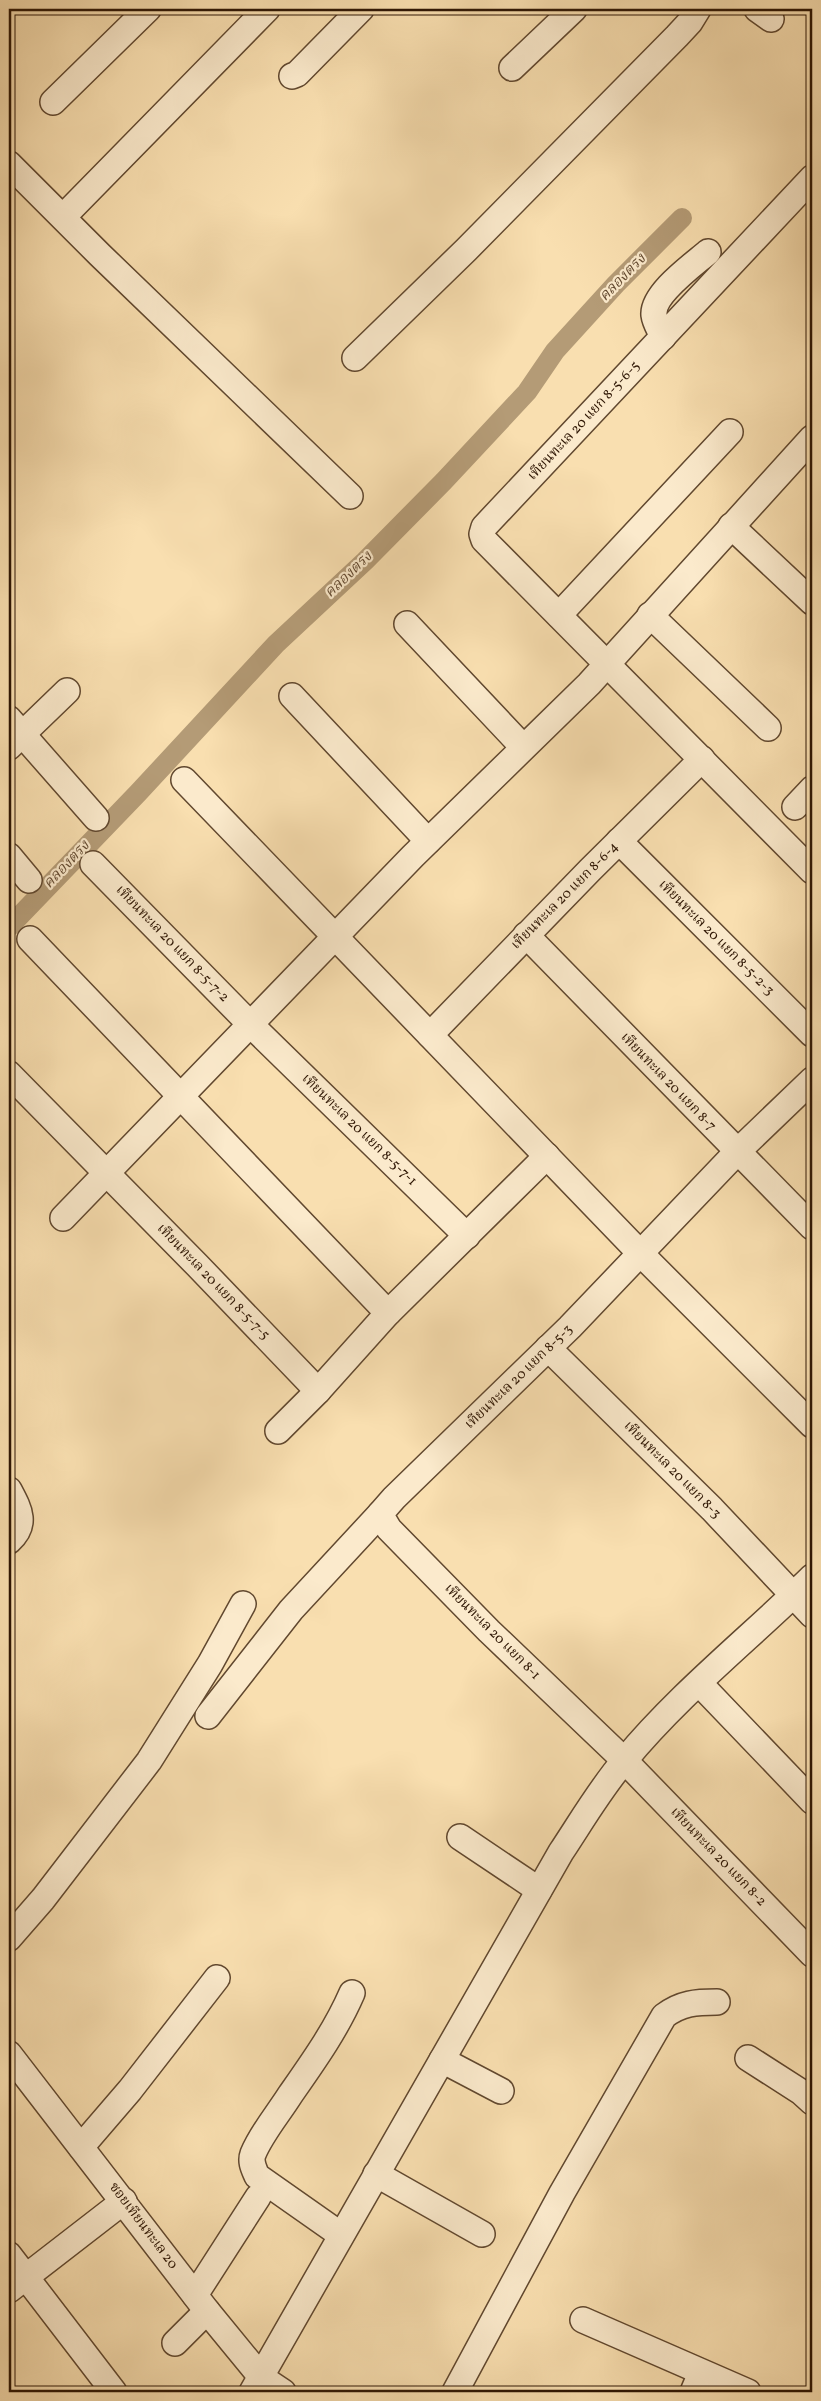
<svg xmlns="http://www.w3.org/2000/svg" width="821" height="2401" font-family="Vollkorn,'Noto Serif Thai',serif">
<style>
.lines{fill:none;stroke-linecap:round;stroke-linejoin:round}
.canal{stroke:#b49b76;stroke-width:20}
.minor-casing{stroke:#61482f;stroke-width:28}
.path{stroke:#2e1604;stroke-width:3;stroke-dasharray:1 2.5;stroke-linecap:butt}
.minor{stroke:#fbeacc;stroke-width:25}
.labels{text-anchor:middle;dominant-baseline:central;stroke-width:4.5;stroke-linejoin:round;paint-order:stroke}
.street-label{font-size:14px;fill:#2e1604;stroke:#fbeacc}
.water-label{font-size:15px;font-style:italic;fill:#644b32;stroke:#fbeacc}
</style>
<rect width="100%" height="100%" fill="#f9dfb0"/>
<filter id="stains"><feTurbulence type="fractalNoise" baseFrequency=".004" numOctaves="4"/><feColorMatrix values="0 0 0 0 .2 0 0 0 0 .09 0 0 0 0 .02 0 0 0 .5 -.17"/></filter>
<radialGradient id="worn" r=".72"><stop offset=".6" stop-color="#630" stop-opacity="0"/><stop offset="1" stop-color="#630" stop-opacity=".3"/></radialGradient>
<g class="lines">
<path class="canal" d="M9,927L138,793L276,644L365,561L444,481L527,392L555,351L616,284L682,218"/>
<defs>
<g id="minor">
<path d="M757,9L771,19"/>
<path d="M512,68L574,9"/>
<path d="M292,76L297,74L361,9"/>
<path d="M53,102L148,9"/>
<path d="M9,164L100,255L350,496"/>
<path d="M812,178L484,527L482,534L484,540L812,871"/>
<path d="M63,217L267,9"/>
<path d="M663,337C660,330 655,323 654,315C652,294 693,265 708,252"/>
<path d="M355,358L466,250L677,36L690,22L698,9"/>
<path d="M731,526L812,602"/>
<path d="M559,615L730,432"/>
<path d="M650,615L768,728"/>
<path d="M407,624L523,747"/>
<path d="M292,696L428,841"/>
<path d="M9,719L96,818"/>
<path d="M9,747L67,691"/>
<path d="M184,780L641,1254L812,1425"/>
<path d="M795,807L812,789"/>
<path d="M619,841L812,1034"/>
<path d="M9,856L29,880"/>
<path d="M93,864L250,1024L467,1236"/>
<path d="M526,935L812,1227"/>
<path d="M30,939L388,1313"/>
<path d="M430,1035L590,870L702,759"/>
<path d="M9,1074L197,1265L318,1391"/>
<path d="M812,1080L737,1152L570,1327L394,1498L380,1514L389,1529L489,1631L624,1760L812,1954"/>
<path d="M63,1218L413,856L589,684L812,438"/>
<path d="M548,1348L712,1509L812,1615"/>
<path d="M278,1431L318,1391L388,1313L547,1156"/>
<path d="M9,1490C19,1509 28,1524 9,1541"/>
<path d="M699,1683L812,1801"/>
<path d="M208,1716L291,1610L380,1514"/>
<path d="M460,1837L539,1890"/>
<path d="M9,1938L43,1899L149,1761L210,1664L243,1604"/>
<path d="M9,2054L207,2311L262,2378L283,2392"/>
<path d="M748,2058L801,2092L812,2102"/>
<path d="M442,2060L501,2091"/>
<path d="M81,2147L130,2090L217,1978"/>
<path d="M376,2174L482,2234"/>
<path d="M341,2235L257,2176C254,2169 250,2162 253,2154C261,2134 278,2114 290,2095C313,2062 336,2030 352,1993"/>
<path d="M9,2255L114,2392"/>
<path d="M9,2290L124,2201"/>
<path d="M195,2295L258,2197"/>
<path d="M583,2320L748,2392"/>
<path d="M175,2343L207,2311"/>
<path d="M252,2392L561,1852C581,1822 600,1789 624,1761C680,1693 750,1638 812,1577"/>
<path d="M455,2392L562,2193L664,2016C681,2003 696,2002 717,2002"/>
<path d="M693,2392L701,2373"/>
</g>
</defs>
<use href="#minor" class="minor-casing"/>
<path class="path" d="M78,2392L84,2387"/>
<use href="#minor" class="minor"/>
</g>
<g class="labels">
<g class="street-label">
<text transform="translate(584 421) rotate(-47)">เทียนทะเล 20 แยก 8-5-6-5</text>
<text transform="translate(565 896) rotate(-45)">เทียนทะเล 20 แยก 8-6-4</text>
<text transform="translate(716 938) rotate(45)">เทียนทะเล 20 แยก 8-5-2-3</text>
<text transform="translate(172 944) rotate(46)">เทียนทะเล 20 แยก 8-5-7-2</text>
<text transform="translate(668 1082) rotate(46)">เทียนทะเล 20 แยก 8-7</text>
<text transform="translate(359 1130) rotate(44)">เทียนทะเล 20 แยก 8-5-7-1</text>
<text transform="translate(213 1282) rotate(46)">เทียนทะเล 20 แยก 8-5-7-5</text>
<text transform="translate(519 1377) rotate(-44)">เทียนทะเล 20 แยก 8-5-3</text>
<text transform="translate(672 1470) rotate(45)">เทียนทะเล 20 แยก 8-3</text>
<text transform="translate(492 1632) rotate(45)">เทียนทะเล 20 แยก 8-1</text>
<text transform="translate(718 1857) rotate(46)">เทียนทะเล 20 แยก 8-2</text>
<text transform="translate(143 2226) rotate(53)">ซอยเทียนทะเล 20</text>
</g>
<g class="water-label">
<text transform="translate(623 278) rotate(-46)">คลองตรง</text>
<text transform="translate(349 575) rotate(-44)">คลองตรง</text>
<text transform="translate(67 865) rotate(-47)">คลองตรง</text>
</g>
</g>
<rect width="821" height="2401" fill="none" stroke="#f9dfb0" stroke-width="30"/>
<rect x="10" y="10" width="801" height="2381" fill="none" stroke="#2e1604" stroke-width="2.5"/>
<rect x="15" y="15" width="791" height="2371" fill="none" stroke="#2e1604"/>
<rect width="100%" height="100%" filter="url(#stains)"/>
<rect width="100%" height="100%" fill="url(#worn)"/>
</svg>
